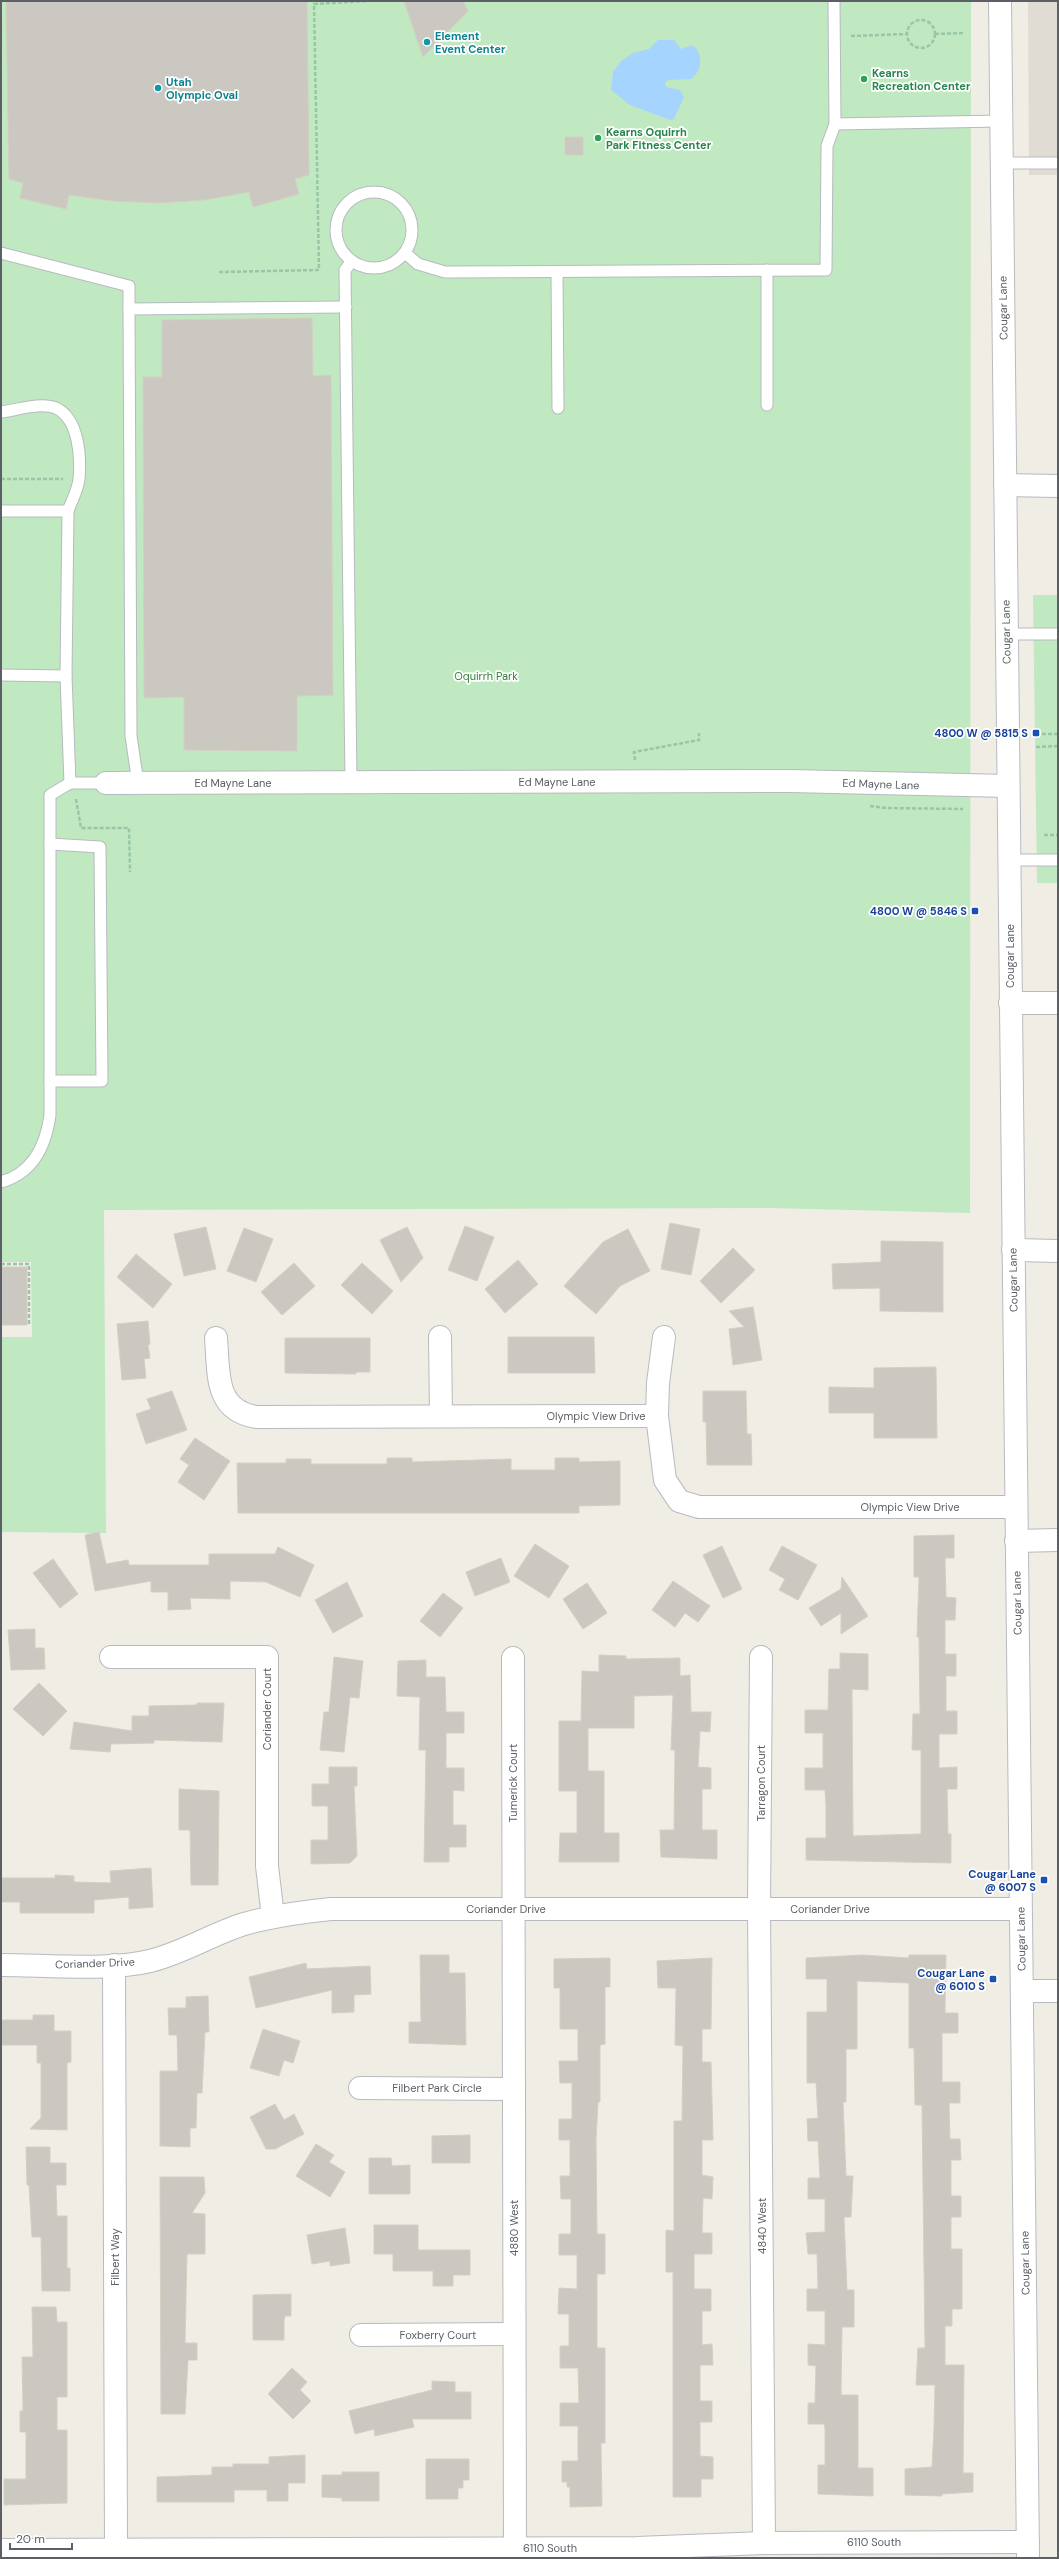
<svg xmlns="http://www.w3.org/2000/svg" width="1059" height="2559" font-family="'DM Sans',sans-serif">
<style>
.education{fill:#e0dcd3}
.green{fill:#c0e8c1}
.water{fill:#a5d5ff}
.building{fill:#cbc8c2;stroke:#d5cfc2}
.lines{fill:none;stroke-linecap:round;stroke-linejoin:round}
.service-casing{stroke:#b7babf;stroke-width:13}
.minor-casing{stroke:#b7babf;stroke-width:24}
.secondary-casing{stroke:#b8bbc1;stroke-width:24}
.path{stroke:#97c7a7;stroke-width:2.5;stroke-dasharray:4 2;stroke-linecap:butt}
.service{stroke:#fff;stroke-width:11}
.minor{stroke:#fff;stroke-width:22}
.secondary{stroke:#fff;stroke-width:22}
.culture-dot{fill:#0f9aa8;stroke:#fff;stroke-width:1.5}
.leisure-dot{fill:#2e9e5b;stroke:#fff;stroke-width:1.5}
.transit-dot{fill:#1a4fb4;stroke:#fff;stroke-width:1.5}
.labels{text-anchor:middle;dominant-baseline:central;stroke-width:3.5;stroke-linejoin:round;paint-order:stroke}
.culture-label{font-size:11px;font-weight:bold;fill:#0d838f;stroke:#fff;text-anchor:start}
.leisure-label{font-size:11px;font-weight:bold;fill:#27864d;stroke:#fff;text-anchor:start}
.street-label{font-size:11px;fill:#5c6066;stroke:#fff}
.park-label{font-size:11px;fill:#308236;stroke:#fff}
.transit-label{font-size:11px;font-weight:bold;fill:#164399;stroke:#fff;text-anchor:end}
</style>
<rect width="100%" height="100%" fill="#f0ede4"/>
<path class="education" d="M1028,1H1058V175H1029Z"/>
<g class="green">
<path d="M1,1H971L970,1213L771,1208L104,1210L106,1533L1,1532V1337H32L31,1262H1Z"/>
<path d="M1033,595H1058V883H1037Z"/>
</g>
<path class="water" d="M658,40H674L681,49L693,45C703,55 703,70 691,79L668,80L665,83L666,87L680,90L684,97L674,119L670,120L630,105L611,90L613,72L621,61L633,53L649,49Z"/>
<g class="building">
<path d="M6,1H307L309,175L295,179L299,194L253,207L249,192L204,200L159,203L114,201L69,195L66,209L20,198L23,183L9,179Z"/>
<path d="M404,1H463L468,11L423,57Z"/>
<rect x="565" y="137" width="18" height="18"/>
<path d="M312,318L313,376L331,375L333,695L297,696V751L184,750V697L144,698L143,377H162V320Z"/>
<path d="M670,1223L700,1229L691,1275L661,1269Z"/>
<path d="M465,1226L494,1237L477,1281L448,1270Z"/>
<path d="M206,1227L216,1269L184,1276L174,1234Z"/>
<path d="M407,1227L423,1258L401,1282L380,1240Z"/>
<path d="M244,1228L273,1239L256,1282L227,1271Z"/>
<path d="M628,1229L650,1271L620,1286L596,1314L564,1286L603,1242Z"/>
<path d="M881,1241L943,1242V1312L880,1311V1288L833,1289L832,1264L881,1262Z"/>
<path d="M733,1248L755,1270L721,1303L700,1281Z"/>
<path d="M136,1254L172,1284L153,1308L117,1277Z"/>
<path d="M518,1260L538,1284L505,1313L485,1289Z"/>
<path d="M294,1263L315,1286L282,1315L261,1292Z"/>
<path d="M362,1263L393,1291L372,1314L341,1285Z"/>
<rect x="1" y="1267" width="26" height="58"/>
<path d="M753,1307L762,1360L733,1365L729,1329L744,1327L729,1311Z"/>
<path d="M148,1321L150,1344L148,1345L150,1358L144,1359L146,1378L122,1380L117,1324Z"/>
<path d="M508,1337H594L595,1373H508Z"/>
<path d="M285,1338H370V1372H356V1374L285,1373Z"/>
<path d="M936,1367L937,1438H874V1413H829V1387L874,1388V1368Z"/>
<path d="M172,1391L187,1430L146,1444L136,1414L151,1409L147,1399Z"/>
<path d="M703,1391H746L747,1434H751L752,1465H707L706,1422H703Z"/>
<path d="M195,1438L230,1461L204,1500L178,1482L189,1465L180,1459Z"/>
<path d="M387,1458H412V1462L511,1459V1470H555V1458H579V1462L620,1461V1505L579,1506V1513H238L237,1463H286V1459H311V1464H387Z"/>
<path d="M99,1532L106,1564L128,1560L129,1565H209V1554H275L278,1547L314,1565L300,1597L266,1582L230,1581V1599L190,1598L191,1609L168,1610V1592H151V1581L95,1591L85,1535Z"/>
<path d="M954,1535V1558H945L946,1597L956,1598L955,1620H945V1654H956V1676H946V1711H957V1734H939V1768L957,1767V1789H947L948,1834H951V1863L806,1860V1838H826V1806L825,1790H805V1768H823V1733H805V1710H828L829,1669H840V1653L868,1654V1690L852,1689L853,1836L921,1834V1750H912L913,1714H920L919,1637H917L919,1577H914V1536Z"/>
<path d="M535,1544L569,1566L549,1598L514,1576Z"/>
<path d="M722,1546L742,1589L723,1598L703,1555Z"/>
<path d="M782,1546L817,1565L798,1600L779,1590L785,1579L769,1570Z"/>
<path d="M501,1558L510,1582L475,1596L466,1572Z"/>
<path d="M53,1559L78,1594L60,1608L33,1573Z"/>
<path d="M842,1577L868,1616L841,1634V1613L821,1626L809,1608L841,1589Z"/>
<path d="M673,1581L710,1606L698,1622L685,1613L675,1627L652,1610Z"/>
<path d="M347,1582L363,1616L333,1633L315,1600Z"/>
<path d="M587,1583L607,1613L583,1629L563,1599Z"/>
<path d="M443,1593L463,1608L440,1637L420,1621Z"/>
<path d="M35,1629V1648H44L45,1669L11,1670L8,1630Z"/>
<path d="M599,1655L626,1656V1659L680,1658V1676L690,1675L691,1712H711L710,1732L700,1731L698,1767L711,1768V1789H702V1830H717V1859L661,1857L660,1830H674L675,1750H671L673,1695L634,1696V1728H588V1771H604V1833H619V1862H559L560,1833H577V1791H559V1721H581L582,1671L599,1672Z"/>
<path d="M334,1657L363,1661L359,1698L350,1697L344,1752L320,1750L324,1712H329Z"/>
<path d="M426,1660V1677H445L446,1712H464V1733H446V1768H464V1791L453,1790V1825H466V1847H449V1862H424L426,1750H419L420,1697L397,1696L398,1661Z"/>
<path d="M39,1683L67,1711L43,1736L13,1709Z"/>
<path d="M197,1703H224L222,1742L154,1740V1743L111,1744L110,1752L70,1749L74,1722L132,1731V1716H149V1706L197,1705Z"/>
<path d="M329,1767H357V1786H354L357,1856L350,1863L311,1864V1840H328V1806H312V1784H329Z"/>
<path d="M179,1789L219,1791L218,1885H191L190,1830H179Z"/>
<path d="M151,1868L153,1907L129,1909V1897L94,1900V1913H20V1902H1L2,1878H55V1875L74,1876V1882L111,1883L110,1871Z"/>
<path d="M420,1955H449V1973H465L466,2045L409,2043V2022H421Z"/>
<path d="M862,1955L909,1958V1955H946L945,2013H958V2033H942V2082H960V2103H949L950,2139H960L961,2160H951V2196H961V2217H951V2249H962V2309H952V2326H945V2365H964L963,2473H973V2492L942,2494V2496L905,2495V2469L932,2467L934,2429L935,2385H916L918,2348H925L922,2105H915L914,2048H909V1983L857,1981V2049H846V2102H843L846,2176H853L851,2217H844L847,2290H854V2327H842L841,2395H858V2468H873V2496L818,2494V2465H825V2428L824,2424H808V2403H815L816,2366L808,2365V2344L825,2345V2311H807V2289H818L817,2254H808L806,2233L825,2232V2199H808V2178H820L818,2141H808L807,2119L818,2118L816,2083H807V2012H827V1979H806V1958Z"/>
<path d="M610,1958V1987H605V2044L600,2045V2102H598L596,2140L597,2234H605V2274H597V2348H605V2443H601L602,2506L570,2507V2487H567V2482H562V2461H578V2426H560V2403H579L578,2368H560V2346H569V2314H558L559,2288L577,2289V2255H559V2234H571V2199H561L560,2176H570V2140H559V2119H572V2083H560L559,2061H578V2029H560V1988H554V1959Z"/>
<path d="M712,1958L711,2029H702V2062H711L713,2140H702V2175L713,2177L712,2199L703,2198L702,2233H712V2254H694V2289H711V2311H702V2345L712,2344L713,2365H700V2401H712V2422H700V2456L713,2457V2479H701V2497H673V2272H666V2230L674,2231V2121H682L683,2046L675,2045L676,1988H658L657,1961Z"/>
<path d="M306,1963L307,1969L370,1966L371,1994L354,1995V2012L332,2013V1990L256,2008L249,1977Z"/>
<path d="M208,1996L209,2032H205L202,2093H197L196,2128H190V2147L160,2146V2071H178L177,2035H169L168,2008H186V1997Z"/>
<path d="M33,2015H54V2031H71V2062L67,2063V2130L30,2129L41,2118V2063H37V2045H1V2020H33Z"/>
<path d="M263,2029L300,2041L293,2063L284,2060L279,2076L250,2068Z"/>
<path d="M275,2104L284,2120L294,2114L304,2134L275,2149H266L250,2117Z"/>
<path d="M470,2135V2163H432V2136Z"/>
<path d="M316,2144L334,2155L329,2162L345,2172L330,2197L296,2176Z"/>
<path d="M26,2147H50V2163H66V2185H56L57,2216H67V2268H70V2291H42L41,2237H32L29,2185H27Z"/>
<path d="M369,2158H391L392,2166L410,2165V2194H369Z"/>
<path d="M160,2177H204L205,2193L192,2213L205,2214V2254H187L185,2343H197V2360H188L185,2414H161Z"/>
<path d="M374,2225H418V2250H470V2275H453V2286H433V2271H393V2254H374Z"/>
<path d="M345,2228L350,2263L330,2266V2261L312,2264L307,2235Z"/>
<path d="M291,2294V2316H285L284,2320V2340H253V2295Z"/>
<path d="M32,2307H56L57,2322H67V2397H57V2430H67V2503L4,2505V2479H26V2432H20V2411H23L22,2357H33Z"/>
<path d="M292,2368L307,2382L300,2390L311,2401L293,2419L268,2394Z"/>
<path d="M432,2381L455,2382V2392H471V2419H412L414,2427L375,2436L374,2429L355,2434L349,2411L432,2390Z"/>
<path d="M305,2455V2483H288V2501H267V2490H234V2502H157V2477L212,2475V2467H233V2464H269V2457Z"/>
<path d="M426,2459H469V2480H463V2488H458V2499H426Z"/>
<path d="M342,2472H379V2501H342V2498L322,2497V2475H342Z"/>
</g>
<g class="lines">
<defs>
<g id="service">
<path d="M834,1L835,124L1001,121"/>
<path d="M1002,163H1058"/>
<circle cx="374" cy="230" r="38"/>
<path d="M1,253L129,286V309"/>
<path d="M405,253L418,264L445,272L826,270L827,146L835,124"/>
<path d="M557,272L558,408"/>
<path d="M767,405V270"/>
<path d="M1,412C17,410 41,402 56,408C79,419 81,457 79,479C78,490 71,502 68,511"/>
<path d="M1,511H68L66,676L70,783H106"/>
<path d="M1006,634H1058"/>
<path d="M1,675L66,676"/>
<path d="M138,783L131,736L129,309L346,307"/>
<path d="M351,783L345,270L352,261"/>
<path d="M50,844L100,847L102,1081H50"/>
<path d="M1009,860H1058"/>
<path d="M1,1182C33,1173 46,1145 50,1115V795L70,783"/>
</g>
<g id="minor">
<path d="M1005,485L1058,486"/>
<path d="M106,783L790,781L1008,786"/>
<path d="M1010,1003H1058"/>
<path d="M1013,1250L1058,1251"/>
<path d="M440,1337L441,1416"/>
<path d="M664,1337L658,1383L657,1416L665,1480L679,1501L699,1507H1016"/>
<path d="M216,1338C219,1373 214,1410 256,1417L657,1416"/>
<path d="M1016,1541L1058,1540"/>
<path d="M111,1657H267V1866L273,1917"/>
<path d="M761,1657L759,1908L764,2543"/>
<path d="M513,1658L515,2548"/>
<path d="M1,1965C44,1965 109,1971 150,1961C183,1953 212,1934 244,1924C272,1916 301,1912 331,1909H1020"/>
<path d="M114,1965L116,2549"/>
<path d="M1022,1991H1058"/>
<path d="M360,2088L514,2089"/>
<path d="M361,2335L514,2334"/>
<path d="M1,2550L637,2548L764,2543L1028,2542"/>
</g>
<path id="secondary" d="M1000,1L1028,2558"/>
</defs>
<use href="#service" class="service-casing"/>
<use href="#minor" class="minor-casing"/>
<use href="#secondary" class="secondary-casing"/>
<g class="path">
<circle cx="921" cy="34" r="14"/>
<path d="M935,34L965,33"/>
<path d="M851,36L907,34"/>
<path d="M219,272L319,270L314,4L366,1"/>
<path d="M1,479H63"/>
<path d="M1036,734H1058"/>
<path d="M1036,747L1058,746"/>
<path d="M635,760L634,752L699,740V733"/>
<path d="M76,799L81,828H129L130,872"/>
<path d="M870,806L886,808L963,809"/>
<path d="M1044,835H1058"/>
<path d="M1,1264H29V1325"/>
</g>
<use href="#service" class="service"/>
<use href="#minor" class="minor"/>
<use href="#secondary" class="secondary"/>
</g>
<g class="culture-dot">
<circle cx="427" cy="42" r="4"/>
<circle cx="158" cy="88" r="4"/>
</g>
<g class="leisure-dot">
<circle cx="864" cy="79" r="4"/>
<circle cx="598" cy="138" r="4"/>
</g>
<g class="transit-dot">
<rect x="1032" y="729" width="8" height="8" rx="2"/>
<rect x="971" y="907" width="8" height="8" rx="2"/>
<rect x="1040" y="1876" width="8" height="8" rx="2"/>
<rect x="989" y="1975" width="8" height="8" rx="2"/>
</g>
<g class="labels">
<g class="culture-label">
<text x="435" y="36">Element<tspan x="435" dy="13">Event Center</tspan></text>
<text x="166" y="82">Utah<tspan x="166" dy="13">Olympic Oval</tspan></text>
</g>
<g class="leisure-label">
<text x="872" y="73">Kearns<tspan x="872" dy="13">Recreation Center</tspan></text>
<text x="606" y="132">Kearns Oquirrh<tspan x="606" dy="13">Park Fitness Center</tspan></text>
</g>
<g class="street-label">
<text transform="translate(1003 308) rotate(-91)">Cougar Lane</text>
<text transform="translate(1006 632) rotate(-91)">Cougar Lane</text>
<text x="557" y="782">Ed Mayne Lane</text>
<text x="233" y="783">Ed Mayne Lane</text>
<text transform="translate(881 784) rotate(2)">Ed Mayne Lane</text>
<text transform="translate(1010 956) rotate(-90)">Cougar Lane</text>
<text transform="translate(1013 1280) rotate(-91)">Cougar Lane</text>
<text x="596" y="1416">Olympic View Drive</text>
<text x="910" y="1507">Olympic View Drive</text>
<text transform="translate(1017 1603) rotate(-91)">Cougar Lane</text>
<text transform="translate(267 1709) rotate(-90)">Coriander Court</text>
<text transform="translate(513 1783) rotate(-90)">Tumerick Court</text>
<text transform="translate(761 1783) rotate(-90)">Tarragon Court</text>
<text x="506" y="1909">Coriander Drive</text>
<text x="830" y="1909">Coriander Drive</text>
<text transform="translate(1021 1939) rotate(-91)">Cougar Lane</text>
<text transform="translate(95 1963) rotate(-2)">Coriander Drive</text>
<text x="437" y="2088">Filbert Park Circle</text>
<text transform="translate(762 2226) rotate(-90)">4840 West</text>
<text transform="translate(514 2228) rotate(-90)">4880 West</text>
<text transform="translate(115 2257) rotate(-90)">Filbert Way</text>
<text transform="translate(1025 2263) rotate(-91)">Cougar Lane</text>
<text x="438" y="2335">Foxberry Court</text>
<text x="874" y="2542">6110 South</text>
<text x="550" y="2548">6110 South</text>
</g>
<g class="park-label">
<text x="486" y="676">Oquirrh Park</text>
</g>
<g class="transit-label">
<text x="1028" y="733">4800 W @ 5815 S</text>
<text x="967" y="911">4800 W @ 5846 S</text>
<text x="1036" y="1874">Cougar Lane<tspan x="1036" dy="13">@ 6007 S</tspan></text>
<text x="985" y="1973">Cougar Lane<tspan x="985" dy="13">@ 6010 S</tspan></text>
</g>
</g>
<rect width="1059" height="2559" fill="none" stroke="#5c6066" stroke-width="4"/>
<path d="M10 2543v6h62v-6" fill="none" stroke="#5c6066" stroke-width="2"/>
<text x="16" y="2543" font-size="12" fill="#5c6066" stroke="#ffffff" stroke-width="3" paint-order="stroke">20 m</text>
</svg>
